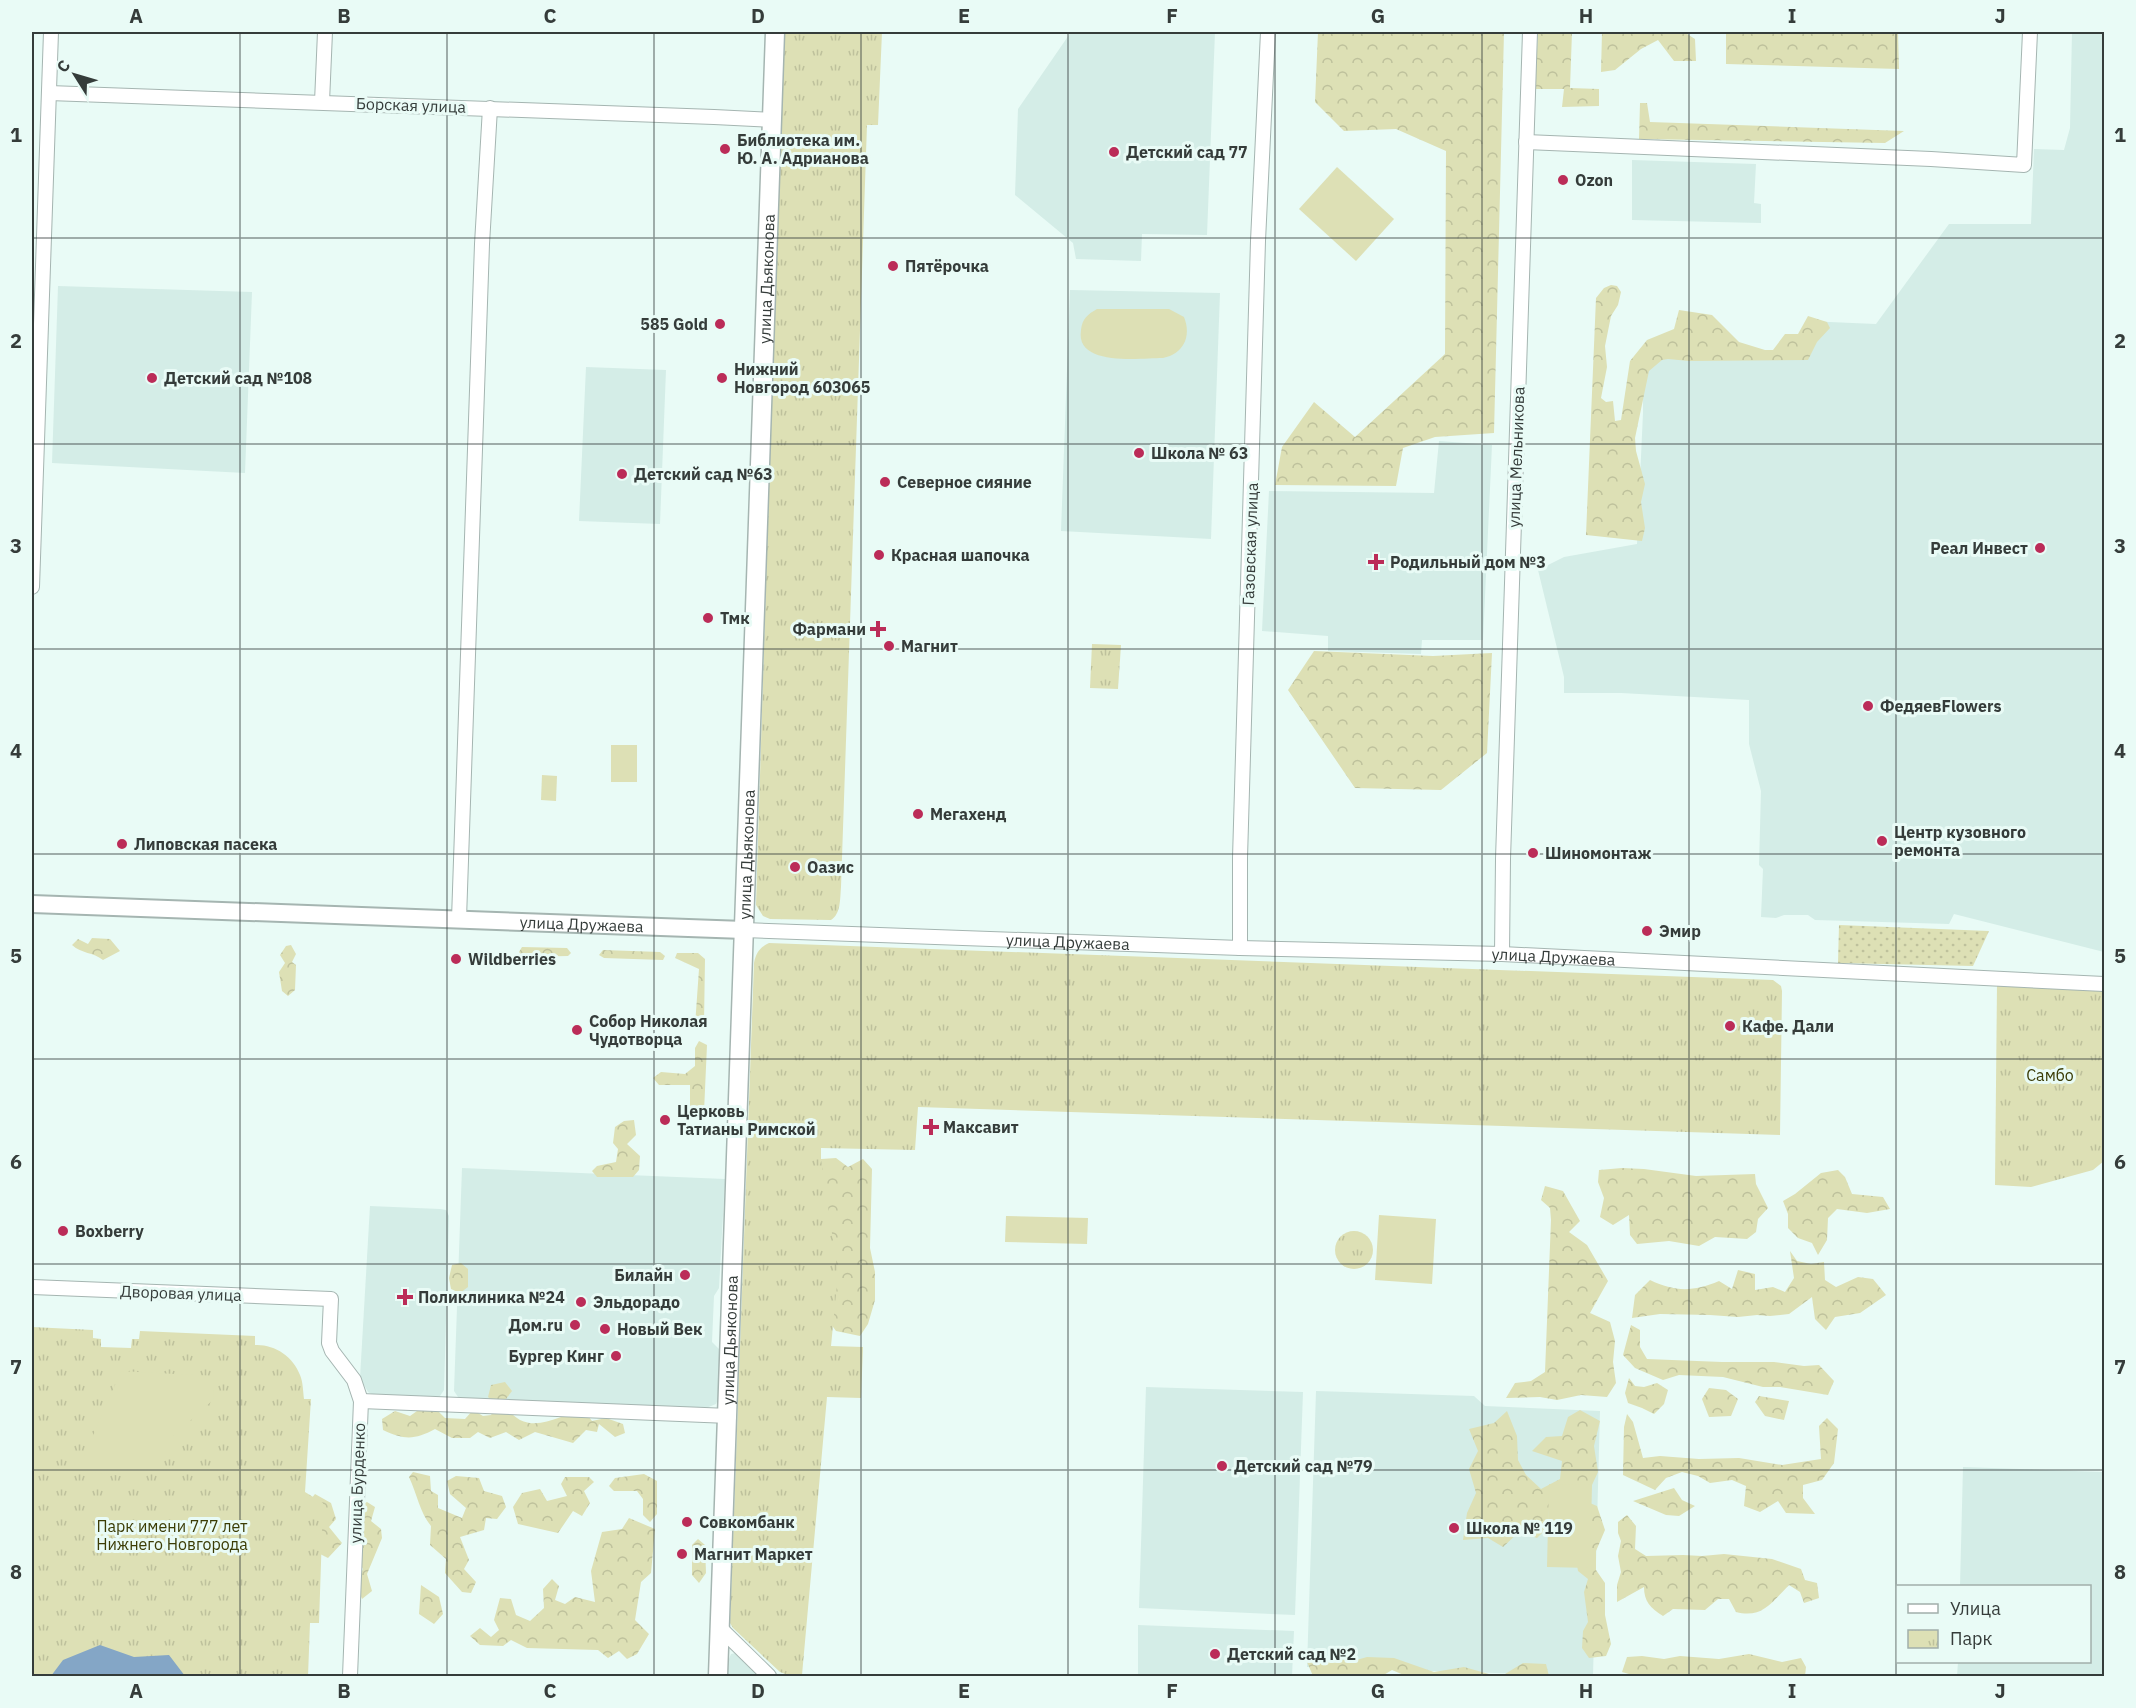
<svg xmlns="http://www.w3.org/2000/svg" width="2136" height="1708" font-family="'IBM Plex Sans',sans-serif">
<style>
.built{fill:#d4ede7}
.grass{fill:url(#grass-dots)}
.forest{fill:url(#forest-crowns)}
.park{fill:url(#park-tufts)}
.pitch{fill:#dde0b5}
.water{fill:#84a6c6}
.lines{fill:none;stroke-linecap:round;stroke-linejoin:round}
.minor-casing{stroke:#a5b5b1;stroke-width:16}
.tertiary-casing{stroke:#a5b5b1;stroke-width:20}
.secondary-casing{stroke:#a5b5b1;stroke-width:21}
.minor{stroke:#fff;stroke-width:14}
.tertiary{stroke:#fff;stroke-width:16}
.secondary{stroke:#fff;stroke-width:18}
.grid{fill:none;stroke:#353c3a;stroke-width:1.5;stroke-opacity:0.55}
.poi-dot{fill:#bb2c58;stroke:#e9fbf6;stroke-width:2}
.labels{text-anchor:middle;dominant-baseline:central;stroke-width:6;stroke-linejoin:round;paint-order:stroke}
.street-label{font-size:16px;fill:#353c3a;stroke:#e9fbf6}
.poi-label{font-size:16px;font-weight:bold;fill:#353c3a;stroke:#e9fbf6;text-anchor:start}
.park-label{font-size:16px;fill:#3b3c05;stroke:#e9fbf6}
.neatline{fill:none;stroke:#353c3a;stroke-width:2}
.grid-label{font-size:20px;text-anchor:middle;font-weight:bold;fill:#353c3a}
</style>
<defs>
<pattern id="grass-dots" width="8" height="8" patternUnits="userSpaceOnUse" patternTransform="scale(1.5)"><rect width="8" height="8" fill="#dde0b5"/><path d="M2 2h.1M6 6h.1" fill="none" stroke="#bec19c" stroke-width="1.8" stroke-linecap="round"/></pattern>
<pattern id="forest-crowns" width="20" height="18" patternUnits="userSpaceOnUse" patternTransform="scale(1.5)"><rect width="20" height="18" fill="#dde0b5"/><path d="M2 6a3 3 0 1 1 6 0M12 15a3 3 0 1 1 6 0" fill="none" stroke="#bec19c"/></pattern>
<pattern id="park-tufts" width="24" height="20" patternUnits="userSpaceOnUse" patternTransform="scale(1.5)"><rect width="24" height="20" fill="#dde0b5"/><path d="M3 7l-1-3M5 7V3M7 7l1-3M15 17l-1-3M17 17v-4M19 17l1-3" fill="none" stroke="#bec19c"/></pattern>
</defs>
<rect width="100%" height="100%" fill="#e9fbf6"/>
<g class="built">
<path d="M1071,32H1215L1207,235L1142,234L1141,261L1076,259L1073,243L1015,195L1018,109Z"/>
<path d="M2072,32H2104V952L1954,914L1949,924L1815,920L1808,915H1784L1776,918L1761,917L1763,869L1759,865L1761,791L1749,744V700L1621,693H1564V677L1538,570L1564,557L1637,544L1643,413V351L1804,355L1806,321L1876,324L1949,224H2031L2034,149L2064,150L2070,128Z"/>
<path d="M1632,160L1756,164L1754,203L1761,204V223L1632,220Z"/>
<path d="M58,286L252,292L245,473L52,463Z"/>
<path d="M1070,290L1220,293L1211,539L1061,531Z"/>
<path d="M586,367L666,370L660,524L579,521Z"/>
<path d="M1439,441L1492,445L1483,640H1422L1421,654L1328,651V636L1262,631L1269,491L1434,493Z"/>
<path d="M462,1168L725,1179L719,1288L714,1296L712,1342L720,1350L718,1399L716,1404L706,1408L465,1401L458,1397L454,1391Z"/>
<path d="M370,1206L440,1209L446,1210L449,1216L444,1390L440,1396L433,1399L380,1398L368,1392L360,1378Z"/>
<path d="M1146,1387L1303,1392L1295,1615L1139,1608Z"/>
<path d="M1316,1391L1474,1396L1485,1406L1600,1411L1593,1676L1307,1667Z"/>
<path d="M2104,1450V1676H1957L1958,1662H2090V1586H1960L1963,1467L2102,1472Z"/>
<path d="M1138,1625L1294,1631L1292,1676H1138Z"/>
<path d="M736,1653L743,1657L763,1676H728L729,1659L731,1654Z"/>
</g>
<path class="grass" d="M1839,925L1989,931L1973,966L1838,963Z"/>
<g class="forest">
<path d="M1318,32H1504L1494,433L1435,437L1403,448L1396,486L1275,485L1282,447L1314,402L1355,437L1445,354L1446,151L1396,129L1344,131L1315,102Z"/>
<path d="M1538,32H1572L1570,88L1599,89V106L1562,107L1564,89H1535Z"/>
<path d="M1602,32H1684L1695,39L1696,61H1674L1658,40L1641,49L1615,70L1601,72Z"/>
<path d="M1726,32H1898L1899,69L1726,64Z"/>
<path d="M1640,103H1647L1650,122L1904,131L1885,143L1639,139Z"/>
<path d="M1611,285L1617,286L1621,292L1618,305L1611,316L1605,346L1607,367L1601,398L1606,402L1613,401L1615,421L1621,420L1630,361L1647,340L1674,329L1679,310L1712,315L1739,342L1765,350H1773L1785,334H1798L1808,316L1827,322L1830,328L1817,342L1808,360L1689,361L1668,359L1662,360L1649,371L1635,438L1636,451L1645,484L1641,502L1645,528L1642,541L1586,535L1596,298L1604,288Z"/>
<path d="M1314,651L1433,656L1492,653L1487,753L1441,790L1355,788L1288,690Z"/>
<path d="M92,938L110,939L120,951L103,960C93,952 82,954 72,945L78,939L88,944Z"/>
<path d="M291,945L296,954L292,962L296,965L295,990L288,996L282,991L279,972L285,963L280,955L286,946Z"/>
<path d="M522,947L567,948L571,953L568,956L523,957L519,952Z"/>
<path d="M603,950L660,952L665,956L663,960L604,958L599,955Z"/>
<path d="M677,953H698L705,959L704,1024L700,1030L695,1026L699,969L675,958Z"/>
<path d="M699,1041L707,1045L704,1112L697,1115L690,1106V1085H659L653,1078L661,1072L685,1074L695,1066V1048Z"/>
<path d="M634,1120L636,1135L627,1144L640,1156L639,1170L633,1177H597L592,1171L597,1166L616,1162L618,1149L613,1143L615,1127L624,1121Z"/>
<path d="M836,1158L848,1167L863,1159L872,1169L870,1248L875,1272V1300L868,1324L860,1336L836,1331L825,1316L821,1159Z"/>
<path d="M1622,1168L1644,1169L1696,1176L1755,1174L1756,1184L1768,1208L1758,1219L1756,1232L1747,1239L1715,1237L1699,1246L1669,1241L1637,1244L1630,1235L1629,1215L1613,1225L1600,1217L1604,1198L1598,1182L1599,1170Z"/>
<path d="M1838,1170L1845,1177L1852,1194L1883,1197L1890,1209L1867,1213L1837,1209L1828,1218L1827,1240L1818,1255L1812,1243L1798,1238L1788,1228V1214L1783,1201L1795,1194L1821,1173Z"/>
<path d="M1545,1186L1563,1191L1580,1221L1569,1232L1587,1245L1608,1281L1590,1313L1610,1322L1615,1341L1613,1362L1616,1383L1607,1397L1581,1395L1557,1400L1540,1397L1506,1398L1515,1383L1531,1381L1545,1372L1551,1220L1550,1208L1541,1200Z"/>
<path d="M1790,1251L1797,1261L1811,1264L1824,1262L1825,1280L1836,1287L1858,1277L1873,1279L1886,1295L1860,1313L1835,1317L1826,1330L1815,1319L1812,1297L1789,1314L1770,1316L1757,1315L1738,1317L1710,1315L1660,1314L1632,1318L1635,1295L1650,1280C1675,1292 1693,1292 1719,1281L1732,1289L1738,1270L1755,1274V1290L1773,1287L1785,1292L1794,1278Z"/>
<path d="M461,1263L468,1269V1287L460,1293L451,1289L449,1278L452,1265Z"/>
<path d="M1631,1325L1640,1330V1347L1647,1359L1722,1362H1774L1804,1366L1819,1365L1834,1381L1828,1395L1780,1387H1763L1723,1377L1679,1375L1663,1380L1635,1368L1623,1355Z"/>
<path d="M1629,1378L1635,1386L1644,1387L1657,1383L1668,1390L1664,1404L1654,1414L1642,1408L1628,1403L1625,1393Z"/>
<path d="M505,1382L512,1391L506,1399L505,1408C510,1412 515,1417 520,1420C543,1431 563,1411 585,1412L592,1421L606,1418L623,1424L625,1433L615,1437L599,1424L597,1432L586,1430L573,1443L535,1432L519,1440L506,1432L490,1438L478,1432L470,1438H452L435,1429C415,1440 404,1440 383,1430L382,1419L395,1411L410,1416L424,1406L434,1407L445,1418L465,1419L473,1410L483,1416L491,1415L497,1405L488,1397L491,1385Z"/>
<path d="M1709,1388L1726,1390L1738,1399L1731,1416L1709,1417L1702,1399Z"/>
<path d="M1759,1396L1789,1401L1784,1420L1765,1416L1755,1402Z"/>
<path d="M1580,1410L1600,1421L1594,1446L1598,1472L1592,1485L1571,1495L1549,1508L1548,1527L1537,1538L1519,1532L1503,1547L1488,1538L1463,1540L1467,1513L1476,1493L1469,1469L1478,1451L1469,1429L1494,1423L1507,1411L1517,1436L1518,1460L1526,1475L1541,1489L1560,1479L1562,1461L1532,1451L1546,1437L1562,1436L1568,1417Z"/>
<path d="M1627,1414L1633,1422L1643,1458L1660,1456L1699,1459L1739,1458L1782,1465L1821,1459L1819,1426L1827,1418L1838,1429L1834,1463L1822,1480L1803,1485V1498L1815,1514L1786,1513L1778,1501L1760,1512L1744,1506L1746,1486L1732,1480L1710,1483L1698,1476L1682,1472L1666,1478L1655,1490L1623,1475L1624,1427Z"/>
<path d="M413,1472L430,1476L431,1491L438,1495V1508L462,1518L466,1508L450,1494L447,1481L456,1476L479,1478L484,1491L502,1496L506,1507L497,1519L486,1518L484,1530L460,1537L469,1560L464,1569L476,1582L471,1593L462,1592L445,1573L446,1559L430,1545L431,1526C420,1513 417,1494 409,1477Z"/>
<path d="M644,1474L657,1481V1514L650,1522L643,1515V1499L637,1491H614L609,1486L615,1478Z"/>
<path d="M565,1477H589L594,1482L584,1491L590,1503L582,1516L573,1511L558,1533L518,1524L513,1507L522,1493L540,1489L547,1501L567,1496L561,1484Z"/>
<path d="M1674,1488L1682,1500L1695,1506L1679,1516L1666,1515L1633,1501Z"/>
<path d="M315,1494L331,1503L336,1519L329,1527L342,1543L328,1558L318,1553L303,1509Z"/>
<path d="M1580,1499L1597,1506L1605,1530L1596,1551V1570L1605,1583V1615L1611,1644L1606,1656L1589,1658L1582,1648L1583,1631L1588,1622L1584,1592L1588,1579L1578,1571L1575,1554Z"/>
<path d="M367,1502L375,1507L371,1521L381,1529L382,1538L367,1574L372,1591L362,1599L356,1584L363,1569L356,1557L358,1507Z"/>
<path d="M1627,1515L1636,1526L1635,1549L1646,1556L1683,1555L1702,1556L1724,1554L1772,1559L1801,1569L1805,1580L1817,1583L1819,1598L1804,1603L1800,1592L1789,1585C1772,1602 1762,1619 1736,1612L1729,1599H1718L1705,1610L1673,1609L1663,1616C1650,1608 1644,1601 1644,1587L1617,1602V1585L1621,1572L1618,1556L1621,1541L1618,1533V1522Z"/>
<path d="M629,1518L655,1529L651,1573L641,1582L635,1620L649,1634L637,1654L627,1659L619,1651L608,1658L598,1650L527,1648L511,1640L503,1646L480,1645L470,1636L480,1628L491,1637L499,1630L494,1620L500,1598L511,1599L516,1615L530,1621L544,1608L543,1589L552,1579L559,1586L555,1600L565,1604L575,1597L595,1602L591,1571L602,1532L622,1529Z"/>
<path d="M698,1539L705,1545L706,1573L699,1583L692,1575V1545Z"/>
<path d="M421,1585L439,1597L443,1614L434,1624L419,1614Z"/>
<path d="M1749,1654L1782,1662L1801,1658L1806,1667L1805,1676H1636L1622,1672L1627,1657L1642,1656L1664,1659L1680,1656L1719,1659Z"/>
<path d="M1367,1657L1394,1658L1434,1672L1464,1667L1489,1674H1505L1523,1663L1546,1664L1549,1676H1406L1392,1670L1382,1676H1313L1307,1662L1331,1658L1353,1661Z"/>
</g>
<g class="park">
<path d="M783,32H882L878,125H867L841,887C840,898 841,914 831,920L770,919L763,916L756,905Z"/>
<path d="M1092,644L1121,645L1118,689L1090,688Z"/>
<path d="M769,943L1773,980L1781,986L1782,991L1780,1135L918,1107L915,1150L821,1148V1159L838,1274L831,1346L863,1347L861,1398L827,1397L802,1675H788L780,1672L733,1628L730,1623L754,963C756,953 760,947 769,943Z"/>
<path d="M1997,984L2104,989V1161L2093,1170L2031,1187L1995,1185Z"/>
<circle cx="1354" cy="1250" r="19"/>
<path d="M32,1327L93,1330V1338L101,1339V1347L131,1348L132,1339H139L140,1331L255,1336V1345C274,1344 293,1356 300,1375C303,1382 303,1391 304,1399H311L305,1492L323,1503L319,1623H310L308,1676H32Z"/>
</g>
<g class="pitch">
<path d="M1337,167L1394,219L1356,261L1299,209Z"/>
<path d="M1097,309H1169L1184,317C1192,337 1183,354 1163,358C1140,358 1075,367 1081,330C1082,319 1088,314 1097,309Z"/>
<rect x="611" y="745" width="26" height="37"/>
<path d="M542,775L557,776L556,801L541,800Z"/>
<path d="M1379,1215L1436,1219L1432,1284L1375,1280Z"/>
<path d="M1006,1216L1088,1218L1087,1244L1005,1242Z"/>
<path d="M121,1371L213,1376L214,1399L129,1477L78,1470Z"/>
<path d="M1549,1484L1592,1485L1590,1568L1547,1567Z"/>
</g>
<path class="water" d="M100,1645L134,1657L169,1655L185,1676H51L63,1660Z"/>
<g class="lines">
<defs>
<g id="minor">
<path d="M49,93L714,117L772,120"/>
<path d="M322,102L325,32"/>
<path d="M1526,142L1931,159L2024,165L2030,32"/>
<path d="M32,587L51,32"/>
<path d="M459,919L482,244L490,108"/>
<path id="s1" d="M744,930L1240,948L1502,954L2104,984"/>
<path d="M1240,948V858L1258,241L1268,32"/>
<path d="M1502,954L1503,859L1530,32"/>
<path d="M32,1287L331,1299L329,1343L332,1351L354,1380L361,1401L350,1676"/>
<path d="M361,1401L729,1416"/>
<path d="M720,1628L769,1676"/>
</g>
<g id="tertiary">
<path id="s2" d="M32,904L744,930"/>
</g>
<g id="secondary">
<path id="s3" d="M718,1676L775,32"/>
</g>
</defs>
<use href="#minor" class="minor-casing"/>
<use href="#tertiary" class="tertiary-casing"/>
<use href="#secondary" class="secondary-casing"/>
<use href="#minor" class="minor"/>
<use href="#tertiary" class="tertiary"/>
<use href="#secondary" class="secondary"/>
</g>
<path class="grid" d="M240,32V1676M447,32V1676M654,32V1676M861,32V1676M1068,32V1676M1275,32V1676M1482,32V1676M1689,32V1676M1896,32V1676M32,238H2104M32,444H2104M32,649H2104M32,854H2104M32,1059H2104M32,1264H2104M32,1470H2104"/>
<g class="poi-dot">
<circle cx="725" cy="149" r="6"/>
<circle cx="1114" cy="152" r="6"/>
<circle cx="1563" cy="180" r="6"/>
<circle cx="893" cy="266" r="6"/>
<circle cx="720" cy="324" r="6"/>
<circle cx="152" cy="378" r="6"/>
<circle cx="722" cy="378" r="6"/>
<circle cx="1139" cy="453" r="6"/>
<circle cx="622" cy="474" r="6"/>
<circle cx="885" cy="482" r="6"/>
<circle cx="2040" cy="548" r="6"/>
<circle cx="879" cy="555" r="6"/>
<path d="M1373 553h6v6h6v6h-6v6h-6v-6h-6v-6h6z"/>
<circle cx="708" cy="618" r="6"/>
<path d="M875 620h6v6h6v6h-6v6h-6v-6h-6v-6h6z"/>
<circle cx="889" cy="646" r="6"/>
<circle cx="1868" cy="706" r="6"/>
<circle cx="918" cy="814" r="6"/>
<circle cx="1882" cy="841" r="6"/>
<circle cx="122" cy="844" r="6"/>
<circle cx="1533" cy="853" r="6"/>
<circle cx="795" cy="867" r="6"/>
<circle cx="1647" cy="931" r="6"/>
<circle cx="456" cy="959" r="6"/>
<circle cx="1730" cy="1026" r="6"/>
<circle cx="577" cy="1030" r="6"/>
<circle cx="665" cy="1120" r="6"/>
<path d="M928 1118h6v6h6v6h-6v6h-6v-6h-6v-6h6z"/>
<circle cx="63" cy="1231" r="6"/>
<circle cx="685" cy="1275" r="6"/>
<path d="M402 1288h6v6h6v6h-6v6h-6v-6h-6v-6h6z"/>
<circle cx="581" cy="1302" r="6"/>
<circle cx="575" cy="1325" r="6"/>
<circle cx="605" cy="1329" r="6"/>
<circle cx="616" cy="1356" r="6"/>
<circle cx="1222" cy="1466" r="6"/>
<circle cx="687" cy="1522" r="6"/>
<circle cx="1454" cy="1528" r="6"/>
<circle cx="682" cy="1554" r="6"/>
<circle cx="1215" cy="1654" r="6"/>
</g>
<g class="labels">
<g class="street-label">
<text transform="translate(411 105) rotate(2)">Борская улица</text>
<text stroke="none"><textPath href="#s3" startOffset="1398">улица Дьяконова</textPath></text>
<text transform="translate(1516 457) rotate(-88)">улица Мельникова</text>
<text transform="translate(1250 544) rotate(-88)">Газовская улица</text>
<text stroke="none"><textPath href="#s3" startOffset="822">улица Дьяконова</textPath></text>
<text stroke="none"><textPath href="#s2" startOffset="550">улица Дружаева</textPath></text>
<text stroke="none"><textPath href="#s1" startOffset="324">улица Дружаева</textPath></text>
<text stroke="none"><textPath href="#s1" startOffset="810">улица Дружаева</textPath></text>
<text transform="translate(181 1293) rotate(2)">Дворовая улица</text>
<text stroke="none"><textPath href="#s3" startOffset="336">улица Дьяконова</textPath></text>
<text transform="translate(357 1483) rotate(-88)">улица Бурденко</text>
</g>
<g class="poi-label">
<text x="737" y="140">Библиотека им.<tspan x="737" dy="18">Ю. А. Адрианова</tspan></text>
<text x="1126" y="152">Детский сад 77</text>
<text x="1575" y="180">Ozon</text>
<text x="905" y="266">Пятёрочка</text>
<text x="708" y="324" text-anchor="end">585 Gold</text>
<text x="734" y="369">Нижний<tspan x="734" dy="18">Новгород 603065</tspan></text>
<text x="164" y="378">Детский сад №108</text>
<text x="1151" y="453">Школа № 63</text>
<text x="634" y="474">Детский сад №63</text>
<text x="897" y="482">Северное сияние</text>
<text x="2028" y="548" text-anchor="end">Реал Инвест</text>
<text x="891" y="555">Красная шапочка</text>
<text x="1390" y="562">Родильный дом №3</text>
<text x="720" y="618">Тмк</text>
<text x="866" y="629" text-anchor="end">Фармани</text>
<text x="901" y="646">Магнит</text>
<text x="1880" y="706">ФедяевFlowers</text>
<text x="930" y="814">Мегахенд</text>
<text x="1894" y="832">Центр кузовного<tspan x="1894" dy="18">ремонта</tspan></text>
<text x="134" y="844">Липовская пасека</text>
<text x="1545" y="853">Шиномонтаж</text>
<text x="807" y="867">Оазис</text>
<text x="1659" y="931">Эмир</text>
<text x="468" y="959">Wildberries</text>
<text x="589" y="1021">Собор Николая<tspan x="589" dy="18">Чудотворца</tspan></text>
<text x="1742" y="1026">Кафе. Дали</text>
<text x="677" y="1111">Церковь<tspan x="677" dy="18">Татианы Римской</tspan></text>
<text x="943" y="1127">Максавит</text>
<text x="75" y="1231">Boxberry</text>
<text x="673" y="1275" text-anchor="end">Билайн</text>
<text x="418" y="1297">Поликлиника №24</text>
<text x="593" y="1302">Эльдорадо</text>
<text x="563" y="1325" text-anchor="end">Дом.ru</text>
<text x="617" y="1329">Новый Век</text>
<text x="604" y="1356" text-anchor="end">Бургер Кинг</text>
<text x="1234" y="1466">Детский сад №79</text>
<text x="699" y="1522">Совкомбанк</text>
<text x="1466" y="1528">Школа № 119</text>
<text x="694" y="1554">Магнит Маркет</text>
<text x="1227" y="1654">Детский сад №2</text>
</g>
<g class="park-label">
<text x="2050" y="1075">Самбо</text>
<text x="172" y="1526">Парк имени 777 лет<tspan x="172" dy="18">Нижнего Новгорода</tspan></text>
</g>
</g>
<rect width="2136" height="1708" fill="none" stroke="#e9fbf6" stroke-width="66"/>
<rect x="1896" y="1585" width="195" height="78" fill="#e9fbf6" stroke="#a1afab" stroke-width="1.5"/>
<rect x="1908" y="1604" width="30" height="9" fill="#ffffff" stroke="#a1afab" stroke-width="1.5"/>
<text x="1950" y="1615" font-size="18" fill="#353c3a">Улица</text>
<rect x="1908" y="1630" width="30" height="18" fill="url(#park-tufts)" stroke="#a1afab" stroke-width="1.5"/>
<text x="1950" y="1645" font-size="18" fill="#353c3a">Парк</text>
<g transform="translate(75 75) rotate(307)" stroke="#e9fbf6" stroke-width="4.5" paint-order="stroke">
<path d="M0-4.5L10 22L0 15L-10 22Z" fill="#353c3a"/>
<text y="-9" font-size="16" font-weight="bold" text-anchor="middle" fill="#353c3a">С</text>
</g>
<rect x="33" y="33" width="2070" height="1642" class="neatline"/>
<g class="grid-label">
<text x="136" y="23">A</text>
<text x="344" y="23">B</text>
<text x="550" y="23">C</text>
<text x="758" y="23">D</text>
<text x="964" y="23">E</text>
<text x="1172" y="23">F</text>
<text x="1378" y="23">G</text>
<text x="1586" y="23">H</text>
<text x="1792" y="23">I</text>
<text x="2000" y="23">J</text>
<text x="16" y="142">1</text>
<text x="2120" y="142">1</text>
<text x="16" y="348">2</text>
<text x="2120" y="348">2</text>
<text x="16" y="553">3</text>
<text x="2120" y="553">3</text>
<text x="16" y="758">4</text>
<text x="2120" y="758">4</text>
<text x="16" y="963">5</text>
<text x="2120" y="963">5</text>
<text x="16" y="1169">6</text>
<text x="2120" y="1169">6</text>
<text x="16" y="1374">7</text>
<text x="2120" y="1374">7</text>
<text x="16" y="1579">8</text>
<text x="2120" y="1579">8</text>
<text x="136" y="1698">A</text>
<text x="344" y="1698">B</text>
<text x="550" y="1698">C</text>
<text x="758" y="1698">D</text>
<text x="964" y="1698">E</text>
<text x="1172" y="1698">F</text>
<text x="1378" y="1698">G</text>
<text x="1586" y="1698">H</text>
<text x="1792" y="1698">I</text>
<text x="2000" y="1698">J</text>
</g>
</svg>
